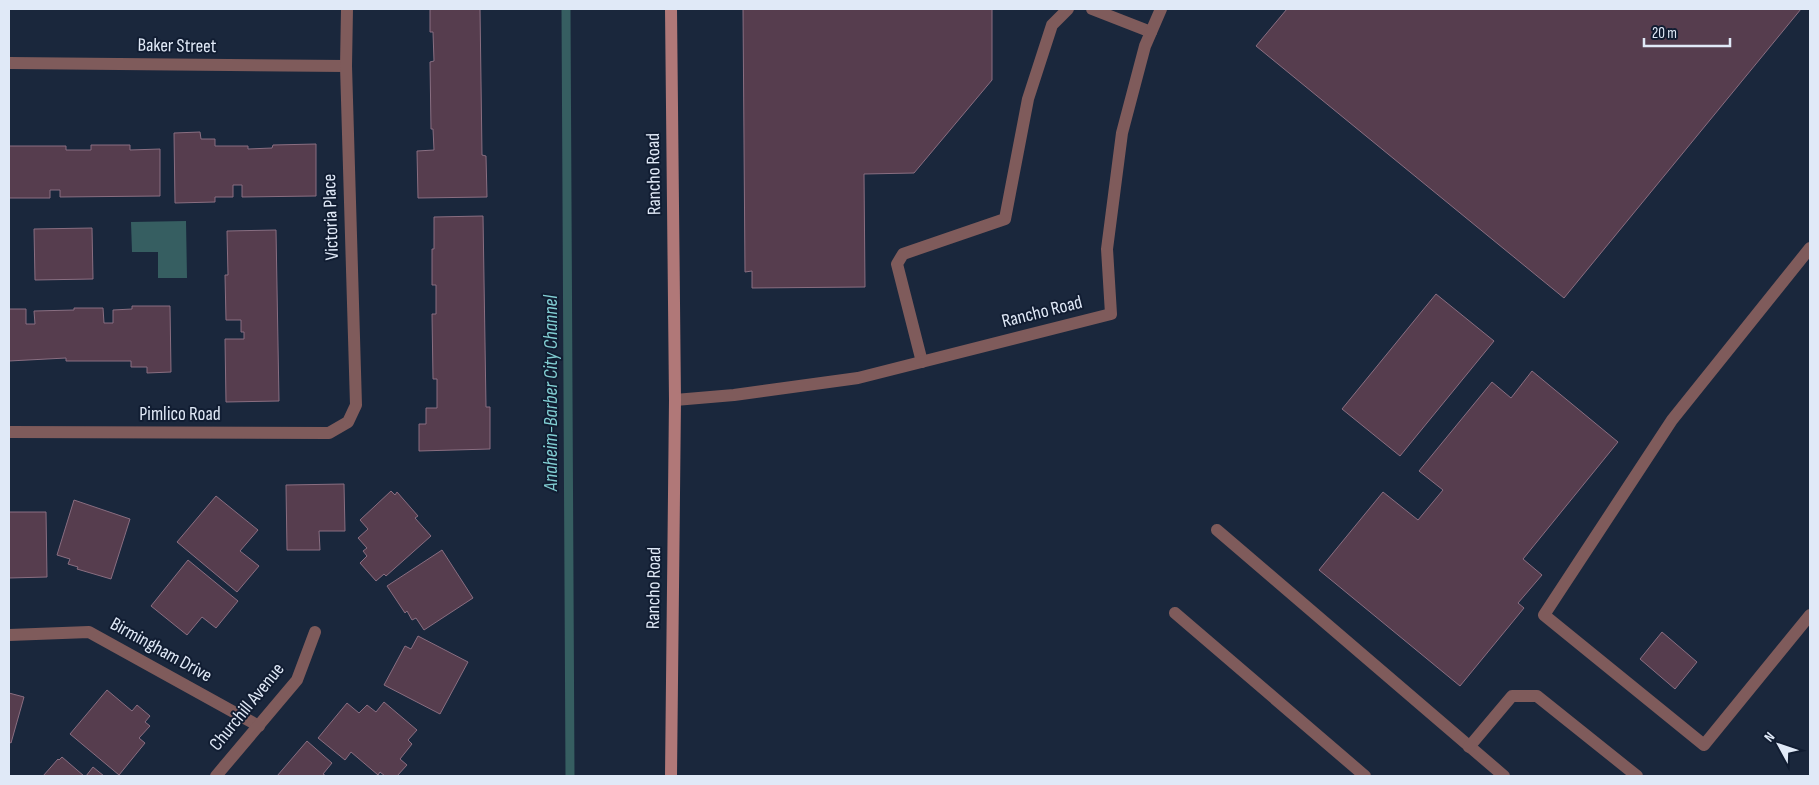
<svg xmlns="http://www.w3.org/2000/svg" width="1819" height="785" font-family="'Sofia Sans Condensed',sans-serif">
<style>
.water{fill:#365e61}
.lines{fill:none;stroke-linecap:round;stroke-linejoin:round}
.stream{stroke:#365e61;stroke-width:9}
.building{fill:#563d4e;stroke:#896e81}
.lane{stroke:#7f5b5b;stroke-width:12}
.street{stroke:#7f5b5b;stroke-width:12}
.secondary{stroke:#b07878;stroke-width:12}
.labels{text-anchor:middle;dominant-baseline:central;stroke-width:4;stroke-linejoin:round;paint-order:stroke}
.street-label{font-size:19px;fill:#e0e9f7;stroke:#111d32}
.water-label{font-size:20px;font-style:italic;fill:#82ced3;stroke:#111d32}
</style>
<rect width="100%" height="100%" fill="#1a273c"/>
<path class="water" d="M186,221L187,278H158V252H132L131,222Z"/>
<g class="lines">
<path class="stream" d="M566,9L570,776"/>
</g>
<g class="building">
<path d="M430,9H480L482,155L486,156L487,197L418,198L417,151L434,150L433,129H431L430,62L434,61L433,32H430Z"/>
<path d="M743,9H992V80L914,173L864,174L865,287L752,288V271L745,272Z"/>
<path d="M1287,9H1801L1564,298L1256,46Z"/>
<path d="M200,132L201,139H215V146H248V149L272,148L273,145L316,144V196L242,197V185H233V197H215V202L175,203L174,133Z"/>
<path d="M91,145H130V150L160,149V196L60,197V190H50V198H9V146H66V150H91Z"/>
<path d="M483,216L486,407H490V449L419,451V424H426V408H437V379H433L432,314H436V285H432V249H434V217Z"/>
<path d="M92,228L93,279L35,280L34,229Z"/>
<path d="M276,230L279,401L226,402L225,339H244V332H241V320H226L225,275H228L227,231Z"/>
<path d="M1436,294L1494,341L1400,456L1342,409Z"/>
<path d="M132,306H170L171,372L147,373V367H131V361H66V358L9,361V309H26V324H35L34,311L74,310V308H103L104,323H113V310L132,309Z"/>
<path d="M1532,371L1618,442L1523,559L1542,575L1518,603L1524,608L1460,686L1319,570L1383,492L1418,520L1443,490L1419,471L1492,382L1511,398Z"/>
<path d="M344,484L345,531H319L320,550H287L286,485Z"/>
<path d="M391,491L395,495L397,492L418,516L415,518L431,536L386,576L384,574L376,581L360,563L367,556L363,551L367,548L358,538L368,529L360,520Z"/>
<path d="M216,496L258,530L240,551L259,566L237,592L177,542Z"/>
<path d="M74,500L130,519L111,579L77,569L78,567L68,564L70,559L57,555Z"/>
<path d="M9,512H46L47,577L9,578Z"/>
<path d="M442,550L473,598L424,630L416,618L412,620L407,611L405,613L387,586Z"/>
<path d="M188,560L238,601L216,628L202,617L187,635L151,606Z"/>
<path d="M1662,632L1697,662L1675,689L1640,659Z"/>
<path d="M418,636L468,662L440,714L384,685L405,646L411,649Z"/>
<path d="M107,690L132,711L137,705L150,716L145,722L150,726L139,738L145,743L119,775L70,734Z"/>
<path d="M9,693L24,697L11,743L9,742Z"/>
<path d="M384,702L417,730L408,740L412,744L400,759L407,765L397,776H385L380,772L378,775L351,752L345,760L318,738L347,703L359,713L367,705L376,712Z"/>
<path d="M307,741L332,763L323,774L326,776H277Z"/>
<path d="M62,757L84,776H43L58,759L59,760Z"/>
<path d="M93,767L104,776H86Z"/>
</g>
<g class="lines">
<g class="lane">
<path d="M1092,9L1151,32"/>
<path d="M1810,248L1672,420L1544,615L1704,745L1810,615"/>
<path d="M922,362L897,264L903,254L1005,219L1028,99L1052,25L1068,9"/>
<path d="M1217,530L1504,776"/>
<path d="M1175,613L1365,776"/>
<path d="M1469,747L1512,696H1537L1637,776"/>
</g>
<g class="street">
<path d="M9,63L346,66"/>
<path d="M675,400L734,395L858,378L1111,314L1107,249L1122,133L1145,46L1161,9"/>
<path d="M9,432L329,433L348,422L356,405L346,66L347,9"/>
<path d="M9,635L89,632L259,726"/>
<path d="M216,776L297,680L315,632"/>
</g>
<path class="secondary" d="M671,776L675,400L671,9"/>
</g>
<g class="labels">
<g class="street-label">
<text transform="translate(177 46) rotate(1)">Baker Street</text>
<text transform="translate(654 174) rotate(-91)">Rancho Road</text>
<text transform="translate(331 217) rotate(-92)">Victoria Place</text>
<text transform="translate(1042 312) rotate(-14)">Rancho Road</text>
<text x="180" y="414">Pimlico Road</text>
<text transform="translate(654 588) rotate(-89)">Rancho Road</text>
<text transform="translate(161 650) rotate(29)">Birmingham Drive</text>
<text transform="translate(247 707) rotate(-51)">Churchill Avenue</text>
</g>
<g class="water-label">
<text transform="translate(551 393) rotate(-90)">Anaheim-Barber City Channel</text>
</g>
</g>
<rect width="1819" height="785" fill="none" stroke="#e0e9f7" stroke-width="20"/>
<g transform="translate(1779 745) rotate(310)" stroke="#111d32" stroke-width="4" paint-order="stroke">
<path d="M0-4L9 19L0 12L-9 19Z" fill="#e0e9f7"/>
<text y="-8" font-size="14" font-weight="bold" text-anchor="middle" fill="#e0e9f7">N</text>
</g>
<path d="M1644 38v8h86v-8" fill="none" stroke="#e0e9f7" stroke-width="2.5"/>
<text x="1652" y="38" font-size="15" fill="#e0e9f7" stroke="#111d32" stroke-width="4" paint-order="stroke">20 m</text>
</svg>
